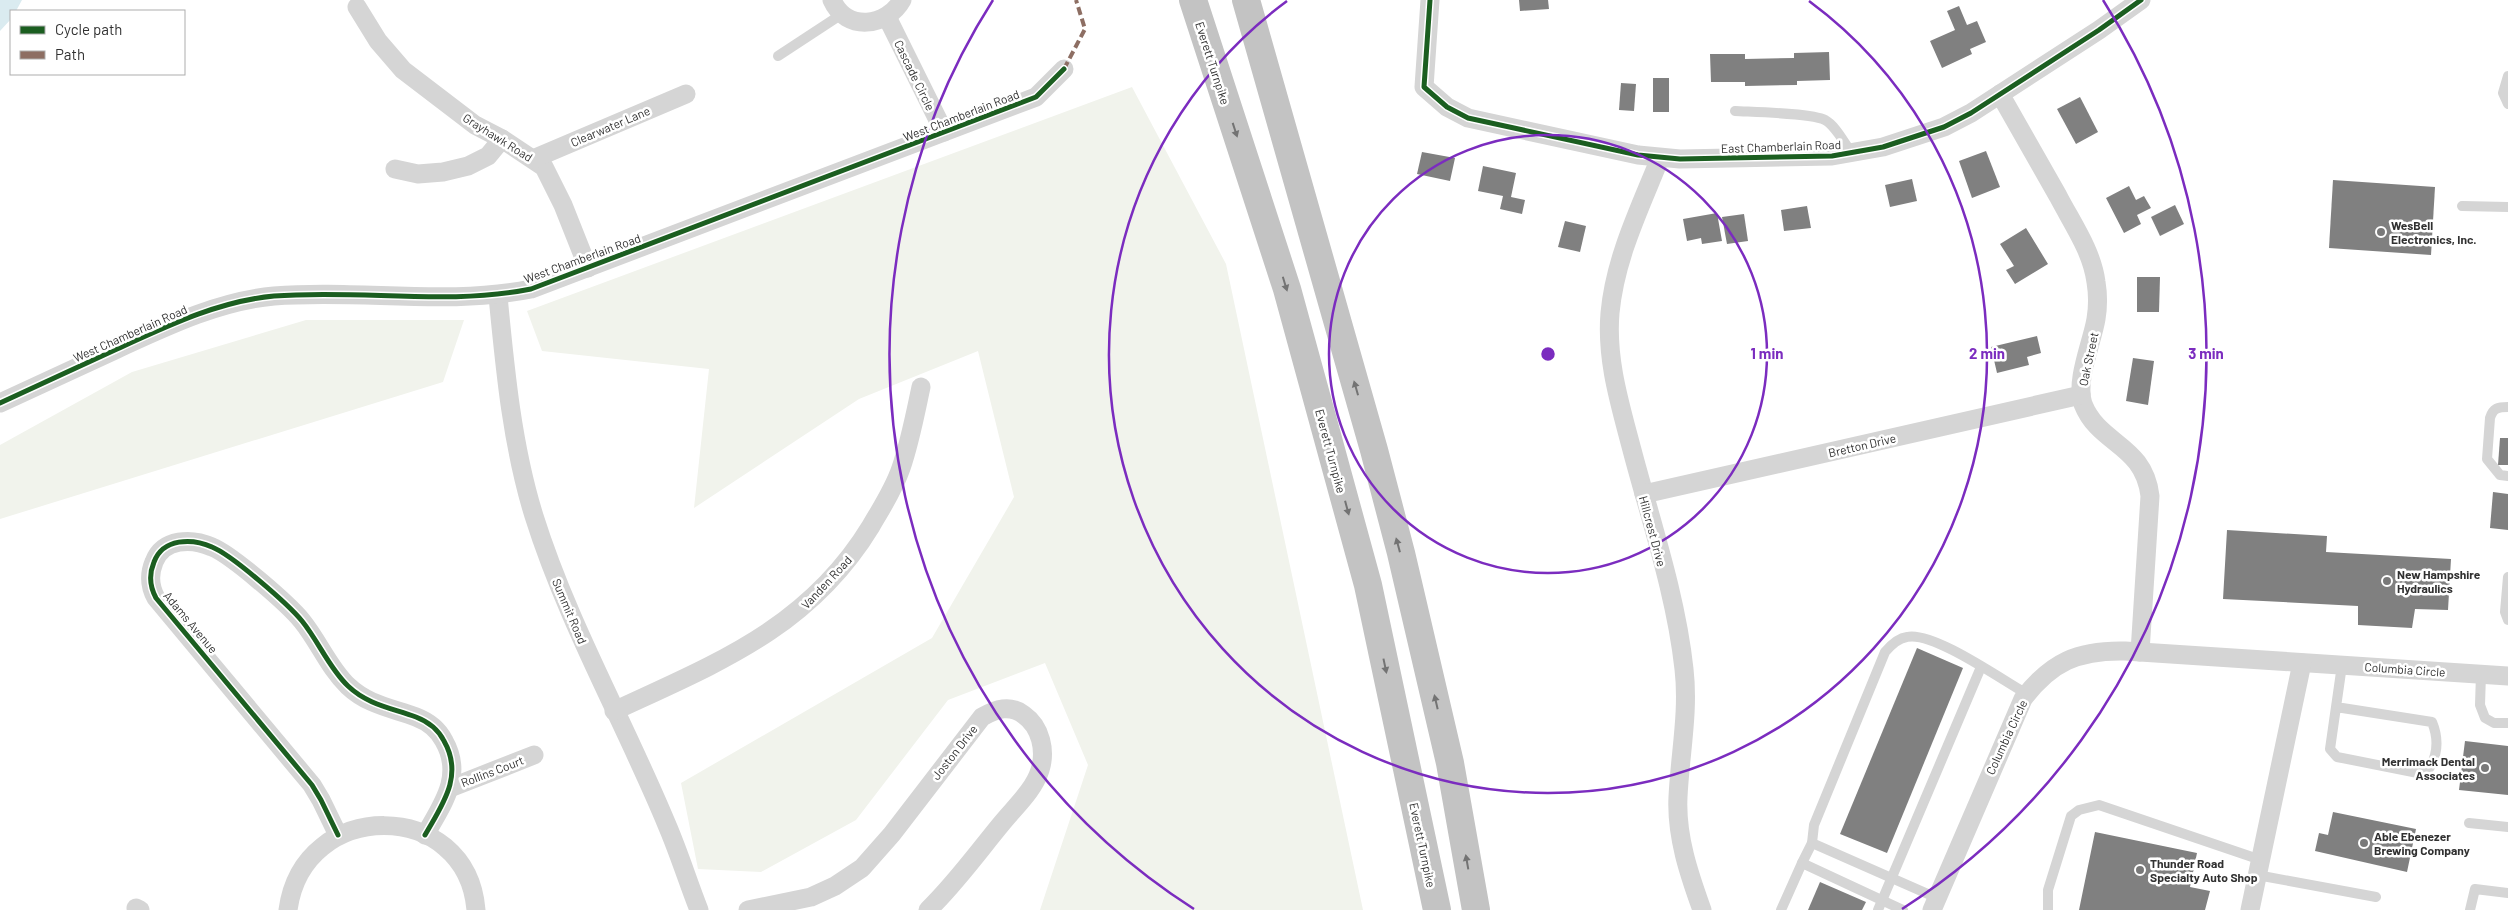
<svg xmlns="http://www.w3.org/2000/svg" width="2508" height="910" font-family="Barlow,sans-serif">
<style>
.green{fill:#f1f3ec}
.water{fill:#daebf0}
.building{fill:#808080}
.lines{fill:none;stroke-linecap:round;stroke-linejoin:round}
.service{stroke:#d5d5d5;stroke-width:10}
.minor{stroke:#d5d5d5;stroke-width:19}
.motorway{stroke:#c3c3c3;stroke-width:28}
.quiet{stroke:#8d6e63;stroke-width:4;stroke-dasharray:8 4;stroke-linecap:butt}
.cycleway-casing{stroke:#fff;stroke-width:8}
.cycleway{stroke:#1b5e20;stroke-width:5}
.oneway{fill:#737373}
.ring{fill:none;stroke:#7b2cbf;stroke-width:2.5}
.poi-dot{fill:#797979;stroke:#fff;stroke-width:2}
.labels{text-anchor:middle;dominant-baseline:central;stroke-width:5;stroke-linejoin:round;paint-order:stroke}
.street-label{font-size:12px;fill:#313131;stroke:#fff}
.poi-label{font-size:12px;font-weight:bold;fill:#313131;stroke:#fff;text-anchor:start}
.centre{fill:#7b2cbf;stroke:#fff;stroke-width:2.5}
.ring-label{font-size:15px;text-anchor:middle;font-weight:bold;fill:#7b2cbf;stroke:#fff;stroke-width:5;stroke-linejoin:round;paint-order:stroke}
</style>
<rect width="100%" height="100%" fill="#fff"/>
<g class="green">
<path d="M1132,87L1226,264L1363,910H1040L1088,765L1045,663L948,700L856,820L761,872L698,869L681,783L932,638L1014,497L978,351L859,399L694,508L709,369L542,351L527,311Z"/>
<path d="M306,320H464L443,382L0,519V445L132,372Z"/>
</g>
<path class="water" d="M0,0H22L16,11H11V19L0,31Z"/>
<g class="building">
<path d="M1519,0H1548L1549,9L1520,11Z"/>
<path d="M1959,6L1967,25L1977,21L1986,42L1970,49L1972,54L1942,68L1930,41L1955,30L1947,11Z"/>
<path d="M1829,52L1830,80L1797,81V85L1745,86V82H1711L1710,54H1745V59L1794,58V53Z"/>
<rect x="1653" y="78" width="16" height="34"/>
<path d="M1621,83L1636,84L1634,111L1619,110Z"/>
<path d="M2080,97L2098,132L2076,144L2057,109Z"/>
<path d="M1986,151L2000,187L1972,198L1959,161Z"/>
<path d="M1422,152L1455,158L1450,181L1417,174Z"/>
<path d="M1483,166L1516,173L1511,197L1525,200L1522,214L1500,209L1503,196L1478,191Z"/>
<path d="M1912,179L1917,201L1890,207L1885,185Z"/>
<path d="M2333,180L2435,187L2431,255L2329,248Z"/>
<path d="M2129,186L2136,200L2144,196L2151,208L2137,215L2141,224L2124,233L2106,198Z"/>
<path d="M2175,205L2184,224L2160,236L2151,217Z"/>
<path d="M1807,206L1811,228L1784,231L1781,210Z"/>
<path d="M1717,213L1722,241L1702,244L1701,238L1687,241L1683,219Z"/>
<path d="M1744,214L1748,241L1727,244L1722,217Z"/>
<path d="M1565,221L1586,226L1580,252L1558,247Z"/>
<path d="M2026,228L2048,264L2015,284L2006,270L2014,266L2000,244Z"/>
<path d="M2137,277H2160L2159,312H2137Z"/>
<path d="M2037,336L2041,353L2027,357L2029,365L1997,373L1991,347Z"/>
<path d="M2133,358L2154,361L2148,405L2126,401Z"/>
<path d="M2500,438H2508V465H2498Z"/>
<path d="M2493,492L2508,494V530L2490,528Z"/>
<path d="M2227,530L2327,536L2326,552L2451,559L2448,610L2415,609L2412,628L2358,625V606L2223,599Z"/>
<path d="M1917,648L1963,668L1887,853L1840,834Z"/>
<path d="M2465,741L2508,746V795L2459,790Z"/>
<path d="M2333,812L2416,829L2407,872L2315,851L2319,833L2328,835Z"/>
<path d="M2095,832L2197,853L2190,887L2210,891L2205,910H2079Z"/>
<path d="M1820,882L1866,902L1862,910H1808Z"/>
</g>
<g class="lines">
<g class="service">
<path d="M778,56L842,14"/>
<path d="M2508,76L2503,93L2508,104"/>
<path d="M1735,111C1752,112 1812,113 1825,120C1836,126 1844,143 1852,153"/>
<path d="M2462,206L2508,207"/>
<path d="M2508,407C2498,407 2493,408 2490,418L2487,459L2500,475L2508,476"/>
<path d="M2508,577L2505,612L2508,620"/>
<path d="M2481,674L2480,705L2485,718L2494,723H2508"/>
<path d="M2336,707L2432,722C2439,739 2438,756 2427,772L2418,773L2337,757L2330,749L2342,665"/>
<path d="M2469,823L2508,827"/>
<path d="M1802,863L1812,843"/>
<path d="M2257,875L2376,897"/>
<path d="M1937,898L1812,843L1814,825L1885,652C1891,645 1898,638 1907,637C1933,631 2002,680 2027,694"/>
<path d="M1781,910L1802,863L1903,910"/>
<path d="M1878,910L1981,667"/>
<path d="M2048,910V890L2071,816L2079,810L2099,805L2261,860"/>
<path d="M2470,910L2475,889L2508,893"/>
</g>
<g class="minor">
<path d="M832,0C846,32 887,27 902,0"/>
<path d="M1430,0L1424,87L1447,107L1468,118L1638,155L1680,159L1832,156L1883,147L1944,127L1971,113L2099,30L2141,0"/>
<path d="M357,7L378,41L403,70L475,125L502,139L544,167L563,205L588,268"/>
<path d="M887,17L944,132"/>
<path d="M2000,94C2019,128 2039,162 2058,196C2072,223 2092,251 2096,282C2098,294 2098,307 2096,319C2092,343 2075,381 2083,404C2099,445 2144,444 2150,496L2140,652"/>
<path d="M1660,158C1640,208 1615,258 1610,313C1606,360 1620,404 1632,450C1651,522 1676,595 1684,669C1689,712 1680,754 1678,797C1676,836 1689,874 1702,910"/>
<path d="M533,159L686,94"/>
<path d="M395,169L418,174L443,172L468,166L488,156L502,139"/>
<path d="M498,296C505,369 512,445 534,516C568,624 624,721 667,825C679,853 688,882 699,910"/>
<path d="M0,403C39,385 78,367 117,349C167,326 219,301 274,296C360,289 446,306 531,289L1036,97L1064,69"/>
<path d="M1644,494L2081,395"/>
<path d="M614,711C717,663 809,628 871,526C882,507 894,489 901,468C910,442 915,415 921,387"/>
<path d="M450,788L534,755"/>
<path d="M338,835L321,800L312,785L156,598C150,587 149,574 154,562C163,538 192,538 212,547C232,555 288,604 302,621C319,642 329,668 348,686C368,705 392,708 416,717C429,722 438,729 444,741C464,776 442,805 425,835"/>
<path d="M136,908L140,910"/>
<path d="M288,910C303,797 467,798 476,910"/>
<path d="M748,910L811,897L835,886L862,868L892,834L982,717C996,709 1010,704 1024,715C1041,727 1046,751 1040,770C1034,790 1015,807 1002,823C978,852 955,884 928,910"/>
<path d="M1932,910L2023,699C2051,662 2078,650 2125,651L2508,676"/>
<path d="M2250,910L2302,663"/>
</g>
<g class="motorway">
<path d="M1193,0L1287,289L1368,585L1437,910"/>
<path d="M1246,0L1374,450L1401,553L1450,763L1476,910"/>
</g>
<path class="quiet" d="M1064,69L1085,29L1076,0"/>
<defs>
<g id="cycleway">
<path d="M1430,0L1424,87L1447,107L1468,118L1638,155L1680,159L1832,156L1883,147L1944,127L1971,113L2099,30L2141,0"/>
<path d="M0,403C39,385 78,367 117,349C167,326 219,301 274,296C360,289 446,306 531,289L1036,97L1064,69"/>
<path d="M338,835L321,800L312,785L156,598C150,587 149,574 154,562C163,538 192,538 212,547C232,555 288,604 302,621C319,642 329,668 348,686C368,705 392,708 416,717C429,722 438,729 444,741C464,776 442,805 425,835"/>
</g>
</defs>
<use href="#cycleway" class="cycleway-casing"/>
<use href="#cycleway" class="cycleway"/>
</g>
<defs><path id="oneway-solid" d="M-6-.8H1V-3.2L6.5 0L1 3.2V.8H-6Z" transform="scale(1.25)"/></defs>
<g class="oneway">
<use href="#oneway-solid" transform="translate(1235 130) rotate(72)"/>
<use href="#oneway-solid" transform="translate(1285 284) rotate(73)"/>
<use href="#oneway-solid" transform="translate(1356 388) rotate(-106)"/>
<use href="#oneway-solid" transform="translate(1347 508) rotate(75)"/>
<use href="#oneway-solid" transform="translate(1398 545) rotate(-105)"/>
<use href="#oneway-solid" transform="translate(1385 666) rotate(78)"/>
<use href="#oneway-solid" transform="translate(1436 702) rotate(-103)"/>
<use href="#oneway-solid" transform="translate(1467 862) rotate(-100)"/>
</g>
<g class="ring">
<circle cx="1548" cy="354" r="219"/>
<path d="M1809 1A439 439 0 1 1 1287 1"/>
<path d="M1194 909A658 658 0 0 1 993 0M2103 0A658 658 0 0 1 1902 909"/>
</g>
<g class="poi-dot">
<circle cx="2381" cy="232" r="5"/>
<circle cx="2387" cy="581" r="5"/>
<circle cx="2485" cy="768" r="5"/>
<circle cx="2364" cy="843" r="5"/>
<circle cx="2140" cy="870" r="5"/>
</g>
<g class="labels">
<g class="street-label">
<text transform="translate(1213 63) rotate(72)">Everett Turnpike</text>
<text transform="translate(915 75) rotate(64)">Cascade Circle</text>
<text transform="translate(961 115) rotate(-21)">West Chamberlain Road</text>
<text transform="translate(610 126) rotate(-23)">Clearwater Lane</text>
<text transform="translate(498 137) rotate(32)">Grayhawk Road</text>
<text transform="translate(1781 146) rotate(-2)">East Chamberlain Road</text>
<text transform="translate(582 258) rotate(-20)">West Chamberlain Road</text>
<text transform="translate(130 333) rotate(-24)">West Chamberlain Road</text>
<text transform="translate(2088 359) rotate(-78)">Oak Street</text>
<text transform="translate(1862 445) rotate(-13)">Bretton Drive</text>
<text transform="translate(1331 451) rotate(75)">Everett Turnpike</text>
<text transform="translate(1653 531) rotate(75)">Hillcrest Drive</text>
<text transform="translate(826 582) rotate(-47)">Vanden Road</text>
<text transform="translate(570 611) rotate(67)">Summit Road</text>
<text transform="translate(191 622) rotate(50)">Adams Avenue</text>
<text transform="translate(2405 669) rotate(4)">Columbia Circle</text>
<text transform="translate(2006 737) rotate(-65)">Columbia Circle</text>
<text transform="translate(954 752) rotate(-52)">Joston Drive</text>
<text transform="translate(492 771) rotate(-21)">Rollins Court</text>
<text transform="translate(1423 845) rotate(78)">Everett Turnpike</text>
</g>
<g class="poi-label">
<text x="2391" y="225">WesBell<tspan x="2391" dy="14">Electronics, Inc.</tspan></text>
<text x="2397" y="574">New Hampshire<tspan x="2397" dy="14">Hydraulics</tspan></text>
<text x="2475" y="761" text-anchor="end">Merrimack Dental<tspan x="2475" dy="14">Associates</tspan></text>
<text x="2374" y="836">Able Ebenezer<tspan x="2374" dy="14">Brewing Company</tspan></text>
<text x="2150" y="863">Thunder Road<tspan x="2150" dy="14">Specialty Auto Shop</tspan></text>
</g>
</g>
<circle cx="1548" cy="354" r="8" class="centre"/>
<g class="ring-label">
<text x="1767" y="359">1 min</text>
<text x="1987" y="359">2 min</text>
<text x="2206" y="359">3 min</text>
</g>
<rect x="10" y="10" width="175" height="65" fill="#ffffff" stroke="#adadad"/>
<rect x="20" y="26" width="25" height="8" fill="#1b5e20" stroke="#adadad"/>
<text x="55" y="35" font-size="15" fill="#313131">Cycle path</text>
<rect x="20" y="51" width="25" height="8" fill="#8d6e63" stroke="#adadad"/>
<text x="55" y="60" font-size="15" fill="#313131">Path</text>
</svg>
